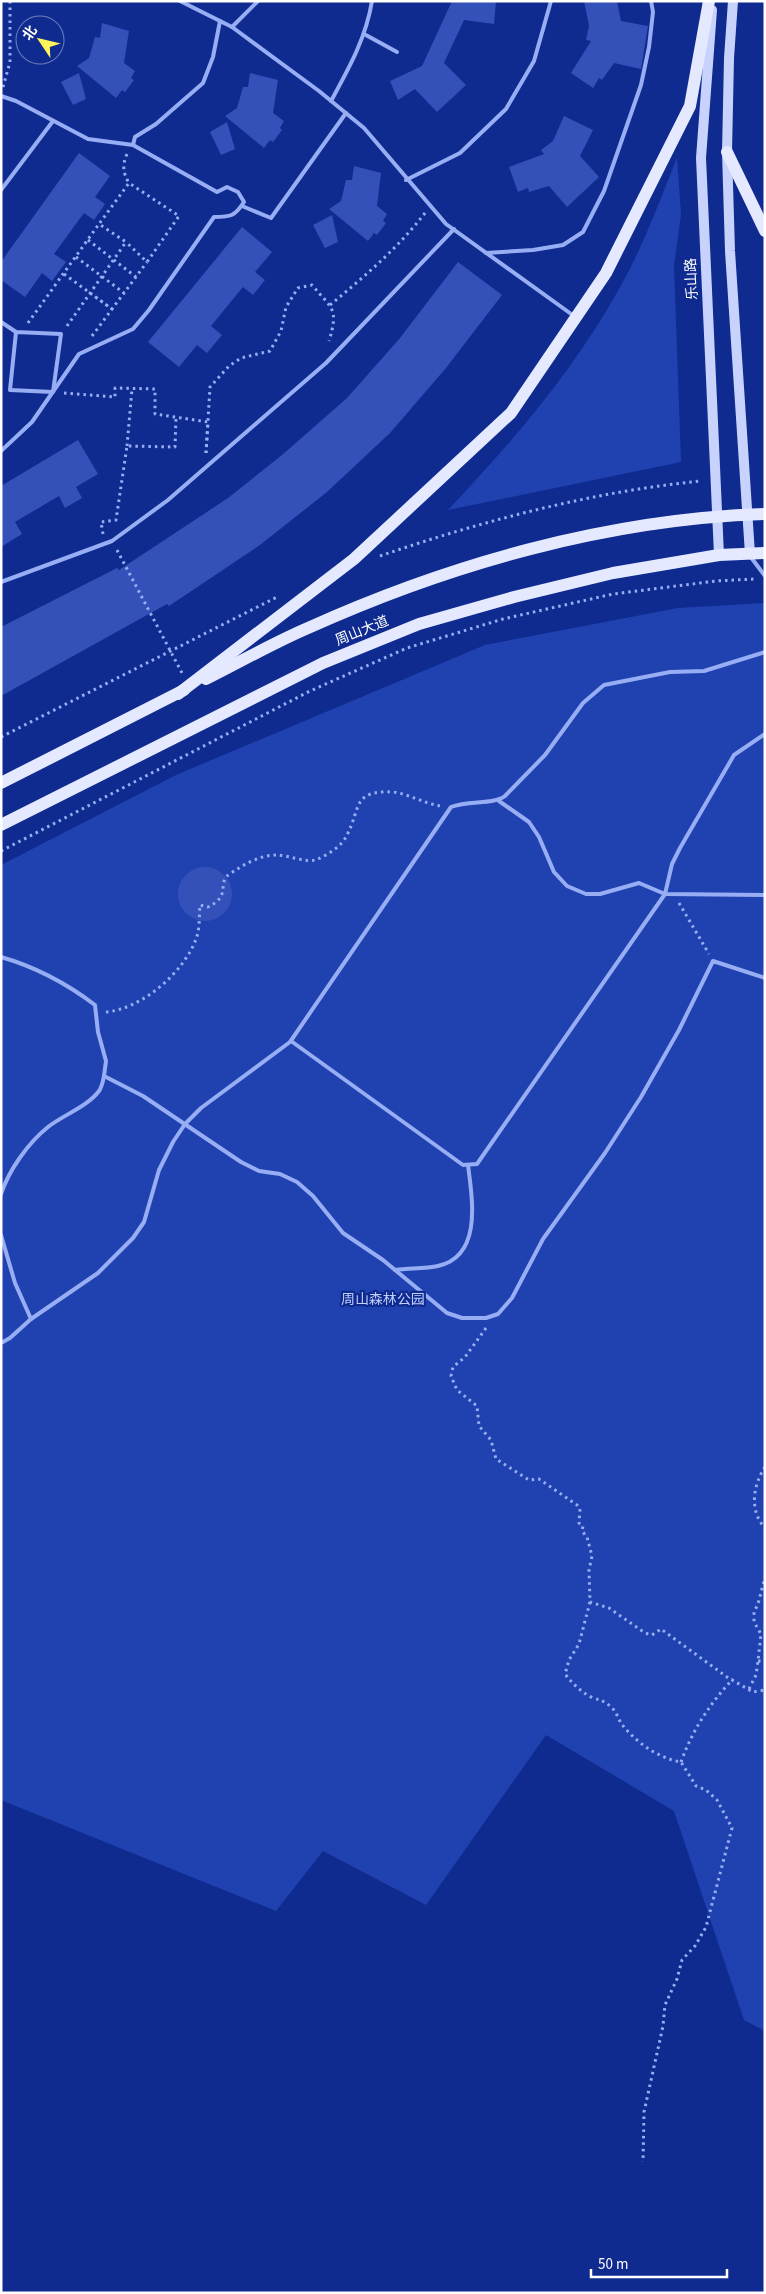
<svg xmlns="http://www.w3.org/2000/svg" width="766" height="2294" font-family="'Source Sans 3','Noto Sans SC',sans-serif">
<style>
.green{fill:#2042b0}
.building{fill:#3351b8}
.lines{fill:none;stroke-linecap:round;stroke-linejoin:round}
.path{stroke:#98aef4;stroke-width:3;stroke-dasharray:2.5 4;stroke-linecap:butt}
.lane{stroke:#98aef4;stroke-width:4}
.secondary{stroke:#c8d3fd;stroke-width:10}
.primary{stroke:#e5e9ff;stroke-width:12}
.labels{text-anchor:middle;dominant-baseline:central;stroke-width:4.5;stroke-linejoin:round;paint-order:stroke}
.street-label{font-size:14px;fill:#fff;stroke:#0f2b90}
.park-label{font-size:14px;fill:#c0cffe;stroke:#0f2b90}
</style>
<rect width="100%" height="100%" fill="#0f2b90"/>
<g class="green">
<path d="M677,158L681,214L674,266L681,462L448,510C513,441 572,373 619,289C643,247 659,202 677,158Z"/>
<path d="M765,603V2031L744,2020L674,1811L546,1735L426,1905L323,1851L276,1911L1,1800V865L176,775L485,645L678,608Z"/>
</g>
<g class="building">
<path d="M452,1H496L494,24L464,20L444,63L466,85L437,112L415,89L398,100L390,81L422,66Z"/>
<path d="M584,1H617L621,21L648,26L641,69L614,63L602,80L599,78L593,88L571,73L591,41L586,40L589,26Z"/>
<path d="M102,23L129,31L124,63L135,71L131,78L134,80L125,92L122,90L116,98L77,66L89,58L95,37L100,38Z"/>
<path d="M79,73L86,99L73,105L61,82Z"/>
<path d="M250,73L278,80L273,113L284,121L280,128L282,130L273,142L270,140L264,148L225,116L237,108L243,87H248Z"/>
<path d="M564,116L593,130L580,156L599,177L567,207L549,186L529,192L528,188L518,192L509,167L544,154L541,150L553,141Z"/>
<path d="M227,122L235,149L221,155L210,132Z"/>
<path d="M79,153L110,176L95,197L105,204L94,220L84,213L54,254L66,262L52,281L42,273L25,297L1,280V262Z"/>
<path d="M354,166L381,173L377,206L387,214L383,221L386,223L377,235L374,233L368,241L329,209L341,201L346,180H352Z"/>
<path d="M332,215L338,242L325,248L313,225Z"/>
<path d="M242,227L272,252L255,272L265,280L253,295L243,287L211,326L222,335L207,353L197,345L179,367L148,342Z"/>
<path d="M458,262L502,295L446,368L390,433L327,492L260,545L169,606L167,604L1,696V627L117,568L119,570L228,498L282,455L347,398L400,338Z"/>
<path d="M78,440L98,474L76,487L82,498L65,508L59,496L15,522L22,534L1,547V486Z"/>
<circle cx="205" cy="894" r="27"/>
</g>
<g class="lines">
<g class="path">
<path d="M3,87L10,62V1"/>
<path d="M127,154C122,165 123,173 129,183"/>
<path d="M88,240L136,277"/>
<path d="M76,257L124,293"/>
<path d="M64,274L112,309L90,293"/>
<path d="M330,305C364,277 398,248 425,213"/>
<path d="M28,323L99,224"/>
<path d="M67,326L126,242L99,224L129,183L179,216L147,262L126,242"/>
<path d="M92,336L147,262"/>
<path d="M64,393L115,397V388L155,389V414L208,422L206,453"/>
<path d="M127,446L132,389"/>
<path d="M206,453L210,387L229,366L241,358L270,351L281,331L286,307L298,288L312,285C332,309 339,308 329,341"/>
<path d="M103,534L101,522L116,520L127,446L175,447L176,417"/>
<path d="M117,550L182,673"/>
<path d="M380,556C482,521 595,491 702,481"/>
<path d="M1,737L279,596"/>
<path d="M1,851L310,691L407,648L503,619L613,594L716,581L755,579"/>
<path d="M679,903L709,954"/>
<path d="M106,1012C142,1009 186,971 197,936C200,926 199,915 200,905L208,907C233,895 215,883 231,873C245,864 260,855 277,855C289,855 307,864 318,859C329,854 342,846 347,835C361,808 352,790 393,792C409,794 425,804 441,806"/>
<path d="M486,1328L465,1357L453,1367L451,1376L457,1390L477,1406L479,1426L491,1440L496,1459L529,1480L539,1479L577,1505L580,1509L579,1523L583,1526L582,1531L587,1537L592,1556L589,1570L590,1602L609,1608L645,1633L652,1635L661,1629L727,1677L753,1692L765,1690"/>
<path d="M765,1467C753,1485 749,1511 765,1528"/>
<path d="M590,1602L579,1644L569,1660L565,1674C573,1684 580,1691 591,1697C599,1700 605,1701 611,1707C616,1711 618,1718 621,1723C635,1742 658,1758 681,1762L696,1786L706,1790L717,1800L732,1828L706,1927L695,1946L682,1960L677,1979L665,2005L663,2026L644,2112L643,2162"/>
<path d="M758,1661L765,1662"/>
<path d="M749,1689L756,1675L758,1661L761,1634L754,1622V1612L758,1604L765,1577"/>
<path d="M681,1762C692,1731 710,1703 733,1679"/>
</g>
<g class="lane">
<path d="M180,1L232,27L319,91L364,128L446,224L574,316"/>
<path d="M232,27L258,1"/>
<path d="M364,34L397,52"/>
<path d="M1,96L16,101L88,139L133,145L135,137L156,124L203,83L213,57L220,21"/>
<path d="M331,101C349,68 366,38 372,1"/>
<path d="M406,180L460,153L506,109L534,61L551,1"/>
<path d="M1,190L53,121"/>
<path d="M242,206L271,218L346,113"/>
<path d="M486,253L533,250L563,245L583,232L604,191L641,85L649,47L653,12L651,1"/>
<path d="M1,322L16,332L61,334L53,392L10,390L16,332"/>
<path d="M1,451L32,422L79,354L133,329L149,310L214,217C231,217 235,216 244,202L238,192L227,187L217,192L133,145"/>
<path d="M750,556L765,576"/>
<path d="M1,582L112,541L168,500L326,363L454,229"/>
<path d="M765,734L734,755L680,848L672,864L665,894L765,895"/>
<path d="M1,957C36,967 66,983 95,1005L98,1032L106,1061L104,1076L143,1096L241,1162L259,1171L280,1174L297,1182L313,1196L343,1233L383,1260L447,1313L462,1318H486L498,1314L512,1298L543,1239L605,1153L641,1097L679,1030L713,961L765,978"/>
<path d="M291,1041L463,1165L477,1164L665,894L639,883L600,894H586L567,886L554,872L539,837L529,822L499,801"/>
<path d="M1,1194C9,1170 28,1143 48,1127C63,1115 87,1107 99,1091C102,1087 103,1081 104,1076"/>
<path d="M1,1235L15,1283L31,1319"/>
<path d="M395,1270C409,1268 425,1269 438,1266C483,1256 472,1198 468,1165"/>
<path d="M1,1343L10,1338L31,1319L98,1273L133,1238L144,1222L159,1170L173,1142L185,1124L201,1108L290,1042L451,807C469,800 493,805 505,796L545,755L583,703L604,685L670,672L704,671L765,652"/>
</g>
<g class="secondary">
<path d="M733,1L729,58L727,152L730,251L750,554"/>
<path d="M712,10L701,158L719,555"/>
</g>
<g class="primary">
<path d="M727,152L765,231"/>
<path d="M206,679C240,662 273,643 308,628C450,564 608,519 765,514"/>
<path d="M178,694L354,559L511,413L606,273L690,106L709,1"/>
<path d="M1,783L184,690"/>
<path d="M1,825L323,663L419,624L514,597L613,573L719,555L765,553"/>
</g>
</g>
<g class="labels">
<g class="street-label">
<text transform="translate(692 279) rotate(-93)">乐山路</text>
<text transform="translate(362 631) rotate(-22)">周山大道</text>
</g>
<g class="park-label">
<text x="383" y="1300">周山森林公园</text>
</g>
</g>
<rect width="766" height="2294" fill="none" stroke="#ffffff" stroke-width="5"/>
<g transform="translate(40 40) rotate(305)"><circle r="24" fill="#0f2b90" stroke="#6f80bc"/>
<path d="M0-4L9 19L0 12L-9 19Z" fill="#fff35b"/>
<text y="-8" font-size="14" font-weight="bold" text-anchor="middle" fill="#ffffff">北</text>
</g>
<path d="M591 2269v8h136v-8" fill="none" stroke="#ffffff" stroke-width="2.5"/>
<text x="598" y="2269" font-size="15" fill="#ffffff" stroke="#0f2b90" stroke-width="4" paint-order="stroke">50 m</text>
</svg>
